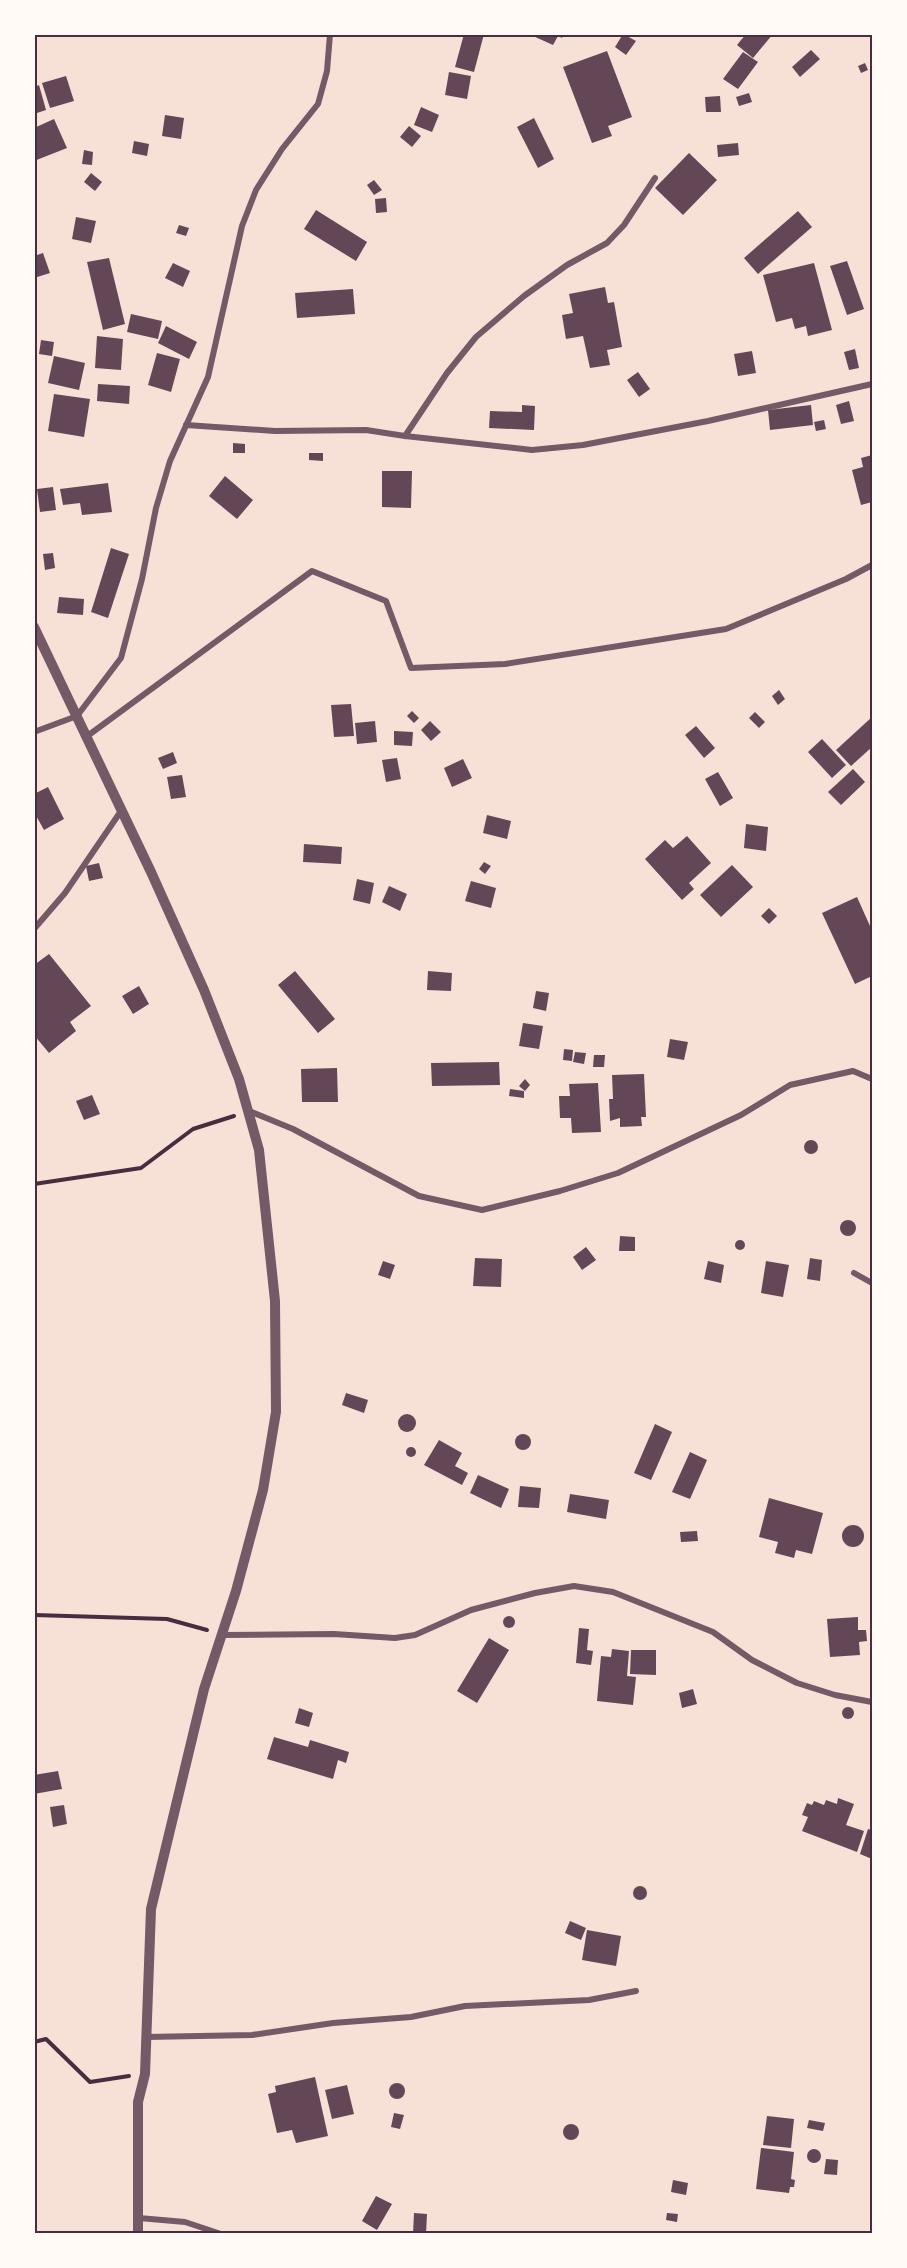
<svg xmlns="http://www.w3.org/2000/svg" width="907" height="2268" font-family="'Nunito Sans',sans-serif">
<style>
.building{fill:#644757}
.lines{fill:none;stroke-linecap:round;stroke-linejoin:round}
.path{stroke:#4a2c40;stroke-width:4}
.minor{stroke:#755966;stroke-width:6}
.tertiary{stroke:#755966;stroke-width:10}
.neatline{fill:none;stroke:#4a2c40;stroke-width:2}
</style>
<rect width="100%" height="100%" fill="#f7e1d7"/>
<g class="building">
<path d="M464,34H484L474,72L455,67Z"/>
<path d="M534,34H564L562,38L558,36L553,45L533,36Z"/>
<path d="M623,34L636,41L626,55L615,47Z"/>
<path d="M746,34H773L753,58L737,45Z"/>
<path d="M811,50L820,59L800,77L792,67Z"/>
<path d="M607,51L632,117L608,126L612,136L592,143L563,67Z"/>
<path d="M743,52L758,62L738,89L723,79Z"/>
<path d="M865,63L868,70L861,73L858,66Z"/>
<path d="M449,72L471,76L467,99L445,95Z"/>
<path d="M66,76L74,101L50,108L42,83Z"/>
<path d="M39,85L46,110L34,114V87Z"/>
<path d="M749,93L752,102L739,106L736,97Z"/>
<path d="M720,96L721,112H706L705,97Z"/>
<path d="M421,107L439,115L432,132L414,125Z"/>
<path d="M165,115L184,118L181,139L162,136Z"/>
<path d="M534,118L554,159L538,168L517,127Z"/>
<path d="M54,119L67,148L34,161V128Z"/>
<path d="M409,126L421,136L412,147L400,137Z"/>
<path d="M134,141L149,144L147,156L132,153Z"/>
<path d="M738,143L739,155L718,157L717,145Z"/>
<path d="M84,150L93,152L92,165L82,164Z"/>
<path d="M689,153L717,180L683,215L655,188Z"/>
<path d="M91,173L102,182L95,191L84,182Z"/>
<path d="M374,180L382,190L374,195L367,185Z"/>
<path d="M386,198L387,212L376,213L375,199Z"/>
<path d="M316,210L367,242L356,261L304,229Z"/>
<path d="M798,211L812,227L758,274L744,258Z"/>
<path d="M76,217L96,221L91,243L72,239Z"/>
<path d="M179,225L189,228L186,236L176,233Z"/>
<path d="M43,253L50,273L34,278V256Z"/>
<path d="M109,258L125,324L103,330L87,262Z"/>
<path d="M847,261L864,309L847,315L830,266Z"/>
<path d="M173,263L190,271L183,287L165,278Z"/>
<path d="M814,263L832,330L808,336L806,326L795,329L792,318L776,322L763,275Z"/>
<path d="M605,287L608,303L614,302L622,347L607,350L610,365L590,368L583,336L566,339L562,315L573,313L569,294Z"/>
<path d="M353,289L355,314L297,318L295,293Z"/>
<path d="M131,314L162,321L158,339L127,332Z"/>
<path d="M166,326L197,342L189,359L158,343Z"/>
<path d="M97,336L123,339L121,370L95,368Z"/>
<path d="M41,340L54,342L52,356L39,354Z"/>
<path d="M855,349L859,368L849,370L844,352Z"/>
<path d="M752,351L756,373L738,376L734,354Z"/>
<path d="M157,353L180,359L171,392L148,385Z"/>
<path d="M54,356L85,363L79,390L48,383Z"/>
<path d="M638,372L650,389L639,397L627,380Z"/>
<path d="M98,384L130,386L129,404L97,401Z"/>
<path d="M54,394L90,399L84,437L48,431Z"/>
<path d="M849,401L854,421L841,424L836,405Z"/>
<path d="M522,405L535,406L534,430L489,428L490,411L522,412Z"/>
<path d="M811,405L813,425L770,430L768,410Z"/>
<path d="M824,420L826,429L816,431L814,422Z"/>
<path d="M233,443L245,444V453H233Z"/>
<path d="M309,453H323V461L309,460Z"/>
<path d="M872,455V502L861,505L852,470L863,467L861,458Z"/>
<path d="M382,471H412L411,508L382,507Z"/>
<path d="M225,476L253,500L237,519L209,496Z"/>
<path d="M108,483L112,512L82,515L80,503L63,505L60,489Z"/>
<path d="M53,487L56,510L40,512L37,489Z"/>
<path d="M111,548L129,554L108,618L91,612Z"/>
<path d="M53,553L55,568L45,570L43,554Z"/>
<path d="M59,597L84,599L83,615L57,613Z"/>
<path d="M779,690L785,699L778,705L772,696Z"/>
<path d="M351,704L354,736L334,737L331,705Z"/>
<path d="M412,711L419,718L414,723L407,716Z"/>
<path d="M755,712L765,722L759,728L749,718Z"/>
<path d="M872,717V747L851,766L836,750Z"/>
<path d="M375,721L377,742L357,744L355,723Z"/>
<path d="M430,721L441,732L431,741L421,730Z"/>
<path d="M696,726L715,748L704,758L685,735Z"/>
<path d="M394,731L413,732L412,746L394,745Z"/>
<path d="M822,739L846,765L832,778L808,752Z"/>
<path d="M173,752L177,763L163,769L158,758Z"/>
<path d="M397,758L401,779L386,782L382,760Z"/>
<path d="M463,759L472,778L452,787L444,768Z"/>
<path d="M853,769L865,782L841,805L828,792Z"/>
<path d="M718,772L733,798L720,806L705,779Z"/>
<path d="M182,775L186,797L171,799L167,777Z"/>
<path d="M48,787L64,819L44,830L34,812V794Z"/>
<path d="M487,815L511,821L507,839L483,833Z"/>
<path d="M746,824L768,827L766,851L744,848Z"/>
<path d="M687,836L711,863L689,883L694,889L682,900L645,859L665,840L673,848Z"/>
<path d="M304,844L342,847L341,864L303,862Z"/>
<path d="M484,862L491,866L485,874L479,869Z"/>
<path d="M99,863L103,878L89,881L86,866Z"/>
<path d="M732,865L753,887L721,917L700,895Z"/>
<path d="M357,879L374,883L370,904L353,900Z"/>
<path d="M471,881L496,888L491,908L465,901Z"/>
<path d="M389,886L407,894L400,911L382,902Z"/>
<path d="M857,897L870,926L872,925V976L855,984L822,913Z"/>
<path d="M769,908L777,916L769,924L761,916Z"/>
<path d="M49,954L91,1006L70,1022L76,1031L49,1053L34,1035V975L37,973L34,965Z"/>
<path d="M295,971L335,1019L318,1033L278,985Z"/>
<path d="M428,971L452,973L451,991L427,990Z"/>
<path d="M139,986L149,1004L133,1014L122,996Z"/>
<path d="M536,991L549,993L546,1011L533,1008Z"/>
<path d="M523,1023L543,1026L539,1049L519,1046Z"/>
<path d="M670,1039L688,1042L684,1060L667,1057Z"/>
<path d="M564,1049L573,1050L572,1061L563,1060Z"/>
<path d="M575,1052L586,1053L584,1064L573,1062Z"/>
<path d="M594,1055H605L604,1067H593Z"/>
<path d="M499,1062L500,1085L432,1086L431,1063Z"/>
<path d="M337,1068L338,1102H302L301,1069Z"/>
<path d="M644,1074L646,1117H641L642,1126L620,1127V1118L610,1121L609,1099H613L612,1075Z"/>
<path d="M525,1079L530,1085L525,1091L519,1086Z"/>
<path d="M598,1083L601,1132L572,1133L571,1118H560L559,1096H570L569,1084Z"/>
<path d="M510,1089L524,1091V1098L509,1096Z"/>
<path d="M92,1095L100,1114L84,1120L76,1101Z"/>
<circle cx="811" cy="1147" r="7"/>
<circle cx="848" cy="1228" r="8"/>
<path d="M620,1236L635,1237V1251H619Z"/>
<circle cx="740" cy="1245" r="5"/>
<path d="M586,1247L596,1260L582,1270L573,1257Z"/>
<path d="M475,1258L502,1259L501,1287L473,1286Z"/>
<path d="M810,1258L822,1260L820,1281L807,1279Z"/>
<path d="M383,1261L395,1265L390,1279L378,1275Z"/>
<path d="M708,1261L724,1265L721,1283L704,1279Z"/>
<path d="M766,1261L789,1265L783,1297L761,1293Z"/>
<path d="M346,1393L368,1400L364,1413L342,1405Z"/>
<circle cx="407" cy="1423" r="9"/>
<path d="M655,1424L672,1432L651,1480L634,1473Z"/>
<circle cx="523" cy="1442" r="8"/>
<path d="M439,1440L462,1453L455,1466L468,1473L462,1485L424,1465Z"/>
<circle cx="411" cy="1452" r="5"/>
<path d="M690,1452L707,1460L690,1499L672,1492Z"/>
<path d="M478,1475L509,1489L501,1508L470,1493Z"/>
<path d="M520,1486L541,1488L539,1508L518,1507Z"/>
<path d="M570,1494L609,1500L606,1519L567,1512Z"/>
<path d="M769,1498L823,1513L812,1554L796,1550L794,1558L775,1553L778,1542L759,1537Z"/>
<circle cx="853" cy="1536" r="11"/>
<path d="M697,1531L698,1541L681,1542L680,1532Z"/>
<circle cx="509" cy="1622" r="6"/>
<path d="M858,1617V1630H866L867,1641L859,1642L860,1655L830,1657L827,1619Z"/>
<path d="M579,1628L589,1629L587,1650L593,1651L591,1665L576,1663Z"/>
<path d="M489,1638L509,1650L477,1703L457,1691Z"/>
<path d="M612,1649L629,1651L627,1676L636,1677L633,1705L597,1701L601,1656L611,1657Z"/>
<path d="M631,1650H656V1675L630,1674Z"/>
<path d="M693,1689L697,1704L682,1708L679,1693Z"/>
<circle cx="848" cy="1713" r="6"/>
<path d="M299,1708L313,1713L309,1727L295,1723Z"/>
<path d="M274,1737L308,1747L310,1740L349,1752L346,1763L338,1760L333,1779L267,1759Z"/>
<path d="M58,1771L62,1789L34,1794V1775Z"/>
<path d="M838,1798L854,1804L846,1825L864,1831L857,1852L802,1831L808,1817L802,1815L807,1803L812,1805L814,1801L824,1805L826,1800L837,1804Z"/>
<path d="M64,1805L67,1824L53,1827L50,1807Z"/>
<path d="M868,1829L872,1830V1859L860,1854Z"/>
<circle cx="640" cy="1893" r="7"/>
<path d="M570,1921L586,1928L581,1940L565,1933Z"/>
<path d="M587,1930L621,1936L616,1966L582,1960Z"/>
<path d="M315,2077L328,2136L296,2143L292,2130L277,2133L268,2094L276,2092L275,2086Z"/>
<circle cx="397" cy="2091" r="8"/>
<path d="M347,2085L354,2114L332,2119L325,2090Z"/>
<path d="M394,2113L404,2115L400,2129L391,2127Z"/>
<path d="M767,2116L794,2119L791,2148L763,2145Z"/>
<path d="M809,2120L825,2123L823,2131L807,2128Z"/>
<circle cx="571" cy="2132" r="8"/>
<path d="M761,2148L794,2152L791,2179L795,2180L794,2187H790L789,2193L756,2189Z"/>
<circle cx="814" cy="2156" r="7"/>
<path d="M826,2159L838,2160L837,2175L824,2174Z"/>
<path d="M673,2180L688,2183L686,2195L671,2192Z"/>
<path d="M376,2196L392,2204L377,2230L362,2221Z"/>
<path d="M414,2213L427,2214L426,2234H413Z"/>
<path d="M667,2213L678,2214L677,2222L666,2220Z"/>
</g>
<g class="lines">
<g class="path">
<path d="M34,1184L141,1168L193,1129L234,1116"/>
<path d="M34,1615L167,1619L207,1630"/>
<path d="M34,2042L46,2039L90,2082L129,2076"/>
</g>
<g class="minor">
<path d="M186,425L275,431L366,430L405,436L532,450L583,445L708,421L872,384"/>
<path d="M405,436L447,373L476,337L524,296L567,265L607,243L624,225L655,178"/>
<path d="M34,732L77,716L121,658L142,579L156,508L170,461L208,377L242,226L256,190L282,149L318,104L327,71L330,34"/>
<path d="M86,737L312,571L386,601L411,668L505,664L726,629L846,579L872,565"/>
<path d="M34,929L65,893L121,811"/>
<path d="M249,1111L293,1129L419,1196L482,1210L560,1191L618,1173L741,1115L790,1085L853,1071L872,1079"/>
<path d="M854,1273L872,1283"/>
<path d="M222,1635L334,1634L395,1638L415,1635L471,1610L535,1593L574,1586L613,1592L713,1632L752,1660L797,1683L835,1695L872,1702"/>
<path d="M146,2037L252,2035L333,2023L411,2017L465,2006L589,2000L636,1991"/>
<path d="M139,2218L185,2222L221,2234"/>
</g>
<path class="tertiary" d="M34,627L151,872L204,990L239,1079L259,1150L275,1301L276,1412L263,1490L236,1591L204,1689L151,1909L145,2074L138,2102V2234"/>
</g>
<rect width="907" height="2268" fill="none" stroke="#fffaf5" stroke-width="72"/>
<rect x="36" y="36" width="835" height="2196" class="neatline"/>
</svg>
